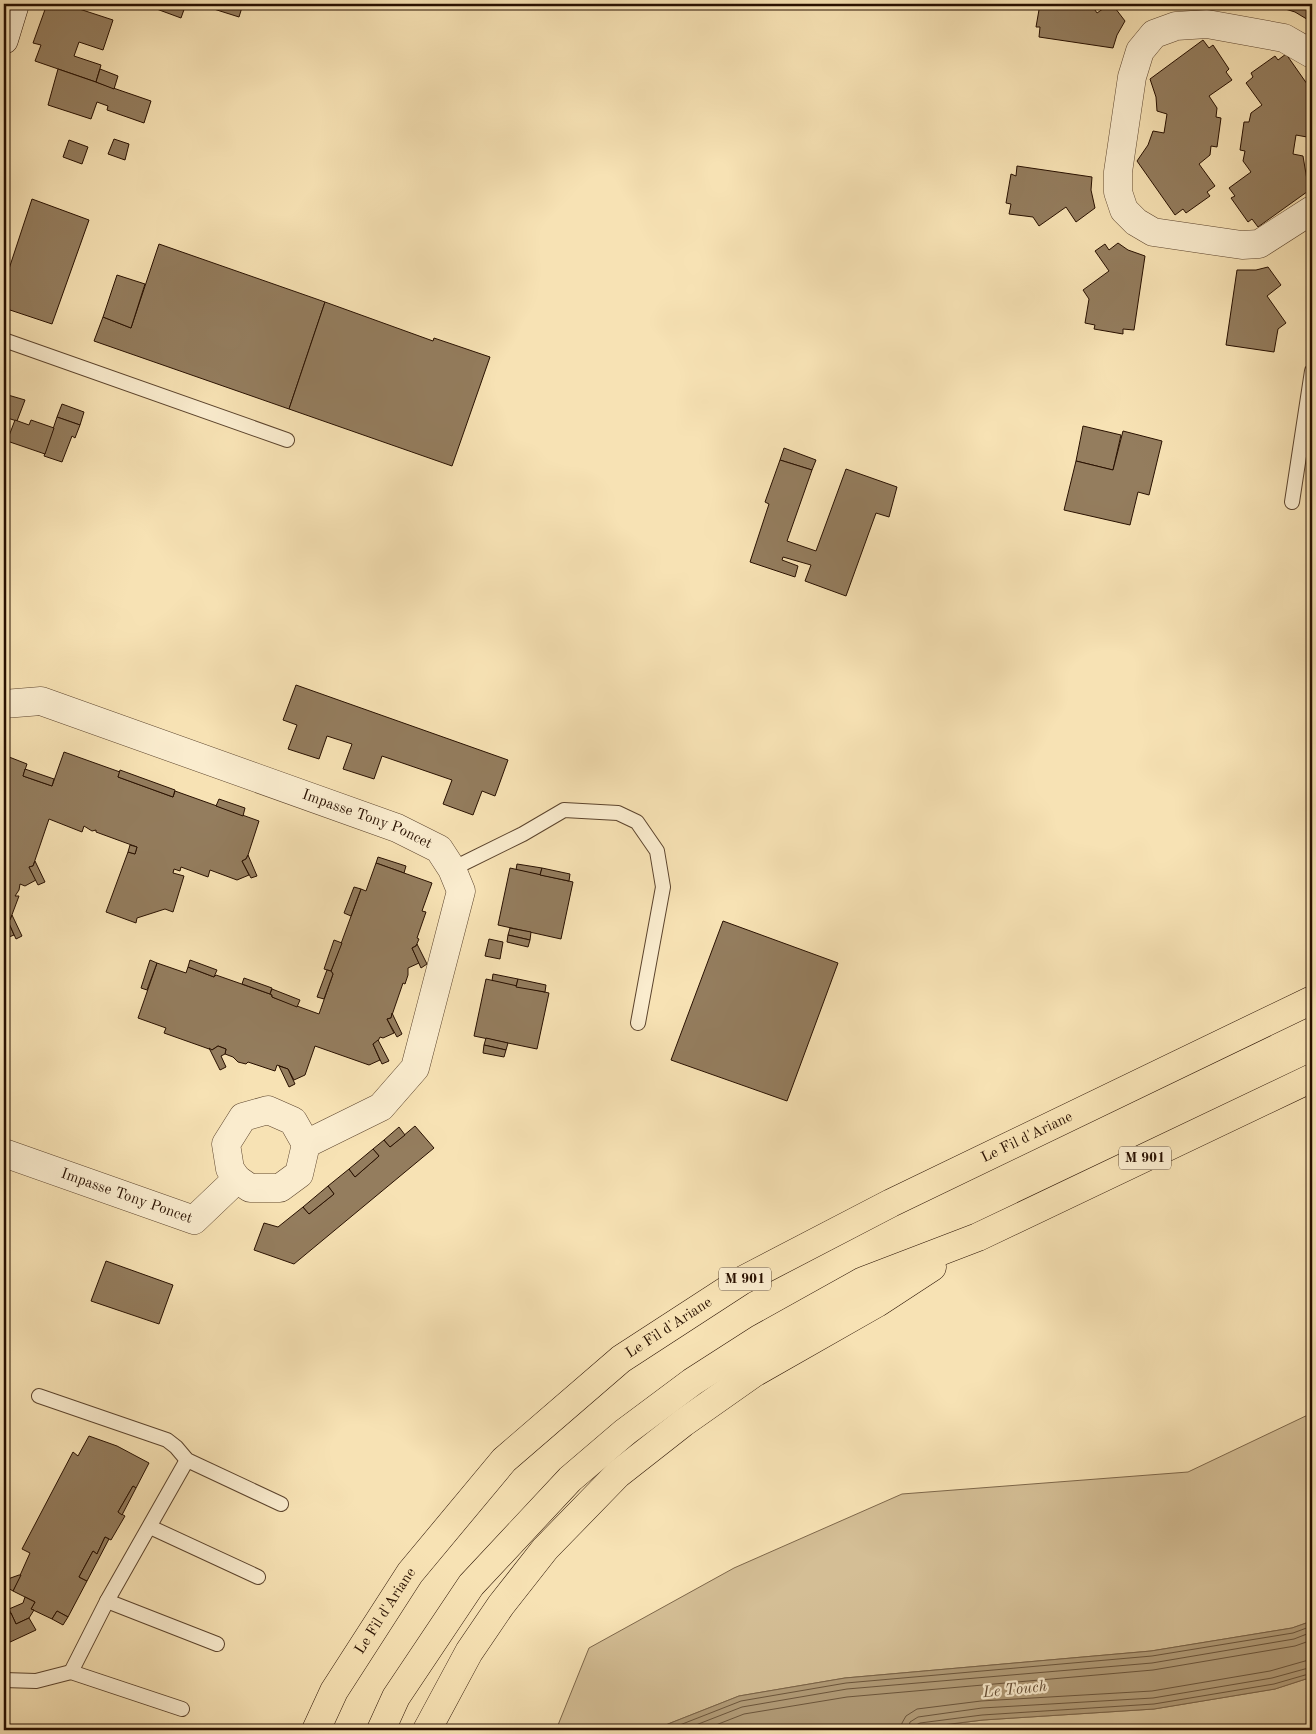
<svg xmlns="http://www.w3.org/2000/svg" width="1316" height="1734" font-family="'Old Standard TT',serif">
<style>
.green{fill:#d4be95;stroke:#7e674a}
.water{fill:#b19b77;stroke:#7a6347}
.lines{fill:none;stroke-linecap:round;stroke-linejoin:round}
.shore{stroke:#6c563c;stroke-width:1}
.building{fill:#947d5e;stroke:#281000}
.lane-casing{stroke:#5c442d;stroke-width:16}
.street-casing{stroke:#5c442d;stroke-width:29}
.secondary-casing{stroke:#281000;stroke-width:29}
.highway-casing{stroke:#281000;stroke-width:29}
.lane{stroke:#faecce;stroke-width:14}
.street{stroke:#faecce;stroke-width:28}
.secondary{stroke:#faecce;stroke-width:28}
.highway{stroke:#f7e2b4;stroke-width:28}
.labels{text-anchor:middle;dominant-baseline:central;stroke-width:4.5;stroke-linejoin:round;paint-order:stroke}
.shield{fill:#faecce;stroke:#67523e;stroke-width:1}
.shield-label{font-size:14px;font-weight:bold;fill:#281000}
.street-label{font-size:15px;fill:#281000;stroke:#faecce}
.water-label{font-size:16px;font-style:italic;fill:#664f36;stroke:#faecce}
</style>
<rect width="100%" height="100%" fill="#f7e2b4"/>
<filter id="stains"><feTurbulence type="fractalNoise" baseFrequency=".004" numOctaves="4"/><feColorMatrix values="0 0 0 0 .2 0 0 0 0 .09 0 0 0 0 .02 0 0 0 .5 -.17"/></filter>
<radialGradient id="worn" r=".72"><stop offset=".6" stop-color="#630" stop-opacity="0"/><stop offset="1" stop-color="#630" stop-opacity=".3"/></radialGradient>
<g class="green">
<path d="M1312,1413V1621L1292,1628L1151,1651L845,1678L739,1696L668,1724L658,1730H556L589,1648L734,1568L902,1494L1188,1472Z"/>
<path d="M1312,1677V1730H902L983,1720L1154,1709L1275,1689Z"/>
</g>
<path class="water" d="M1312,1621V1677L1275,1689L1154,1709L983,1720L902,1730H658L668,1724L739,1696L845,1678L1151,1651L1292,1628Z"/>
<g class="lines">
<g class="shore">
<path d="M667,1730L741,1701L846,1683L1152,1656L1293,1633L1312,1626"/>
<path d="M683,1730L742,1707L847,1689L1152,1663L1294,1639L1312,1632"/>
<path d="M703,1730L744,1714L847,1697L1153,1670L1295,1646L1312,1640"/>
<path d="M901,1730L902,1723L906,1716L917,1709L981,1701L1152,1691L1270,1671L1312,1659"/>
<path d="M908,1730L910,1722L918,1717L982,1708L1153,1698L1272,1678L1312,1667"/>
<path d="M915,1730L916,1725L920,1723L982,1715L1154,1704L1274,1684L1312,1673"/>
</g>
</g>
<g class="building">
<path d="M47,4H64L113,20L103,50L79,42L74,56L101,65L96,82L35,61L41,45L33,43Z"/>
<path d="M143,4H186L181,18Z"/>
<path d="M198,4H243L239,17Z"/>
<path d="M1040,4H1091L1097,13L1110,4H1112L1125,21L1117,35L1113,48L1039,37L1040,27H1036Z"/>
<path d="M1283,4H1312V19L1310,21L1295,12L1282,8Z"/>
<path d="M1203,40L1209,48L1213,45L1229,69L1226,72L1232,80L1209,96L1217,108L1216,117L1221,118L1217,147L1211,146L1210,155L1199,164L1215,186L1207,192L1210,196L1186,213L1183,209L1175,215L1137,161L1148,145L1153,131L1164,133L1167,114L1157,111L1156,97L1150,79Z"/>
<path d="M1286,54L1312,91V123L1307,137L1296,135L1293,154L1303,156L1307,180L1311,189L1258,227L1252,219L1248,222L1231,198L1235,196L1229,188L1251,172L1243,161L1245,151L1240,150L1244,122H1249L1251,113L1262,105L1246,83L1253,77L1251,73L1275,56L1278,60Z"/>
<path d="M58,69L151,101L144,123L107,110L108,106L97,102L91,119L48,105Z"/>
<path d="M100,69L118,76L114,89L96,82Z"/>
<path d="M114,139L129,144L125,160L108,154Z"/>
<path d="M69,140L88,147L82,164L63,157Z"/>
<path d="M1017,166L1092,177L1091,190L1095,208L1076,222L1066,207L1039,226L1033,217L1009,214L1011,204L1006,203L1011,174L1016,176Z"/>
<path d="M32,199L89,220L52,324L4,308V284Z"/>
<path d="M1118,243L1128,250L1145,256L1134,330L1123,329V334L1094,329L1095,325L1085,323L1089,299L1083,290L1109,271L1095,251L1105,244L1109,250Z"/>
<path d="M159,244L325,302L289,409L94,341L103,317L131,328Z"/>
<path d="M1268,267L1281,285L1267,296L1286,323L1278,329L1274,352L1226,345L1237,270H1256Z"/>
<path d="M117,275L145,284L131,328L103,317Z"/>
<path d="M325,302L433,341L434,338L490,357L452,466L289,409Z"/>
<path d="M8,395L25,400L17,421L4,417V402L6,403Z"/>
<path d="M62,404L84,412L80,425L57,417Z"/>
<path d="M57,417L80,425L75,438L72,436L62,462L44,456Z"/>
<path d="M15,420L29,425L31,420L54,428L45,454L7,441Z"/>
<path d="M1083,426L1121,435L1113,470L1076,461Z"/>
<path d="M1123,431L1162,441L1149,495L1138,492L1130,525L1064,510L1076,461L1113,470Z"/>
<path d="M784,448L816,460L812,470L780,460Z"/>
<path d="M780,460L812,470L787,541L816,551L846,469L897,487L889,517L876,513L846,596L805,581L811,565L783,557L782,560L798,566L795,577L750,562L769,504L765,502Z"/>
<path d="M296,685L508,760L495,796L482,791L473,815L443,804L452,780L382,756L374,779L343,769L352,744L327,736L319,759L288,749L297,725L283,720Z"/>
<path d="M64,752L120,772L118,777L173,797L175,791L259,821L248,855L246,859L242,861L249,875L237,880L210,870L208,877L181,867L180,871L174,869L173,873L184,876L173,912L165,909L137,918L136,923L106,912L128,852L135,854L137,847L96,832V830L92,831L84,826L82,832L49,819L33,866L29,867L36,880L25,886L20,884L19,890L15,896H19L10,920L8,921L14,935L4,939V755L27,764L23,776L52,786Z"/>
<path d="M25,769L54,779L52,786L23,776Z"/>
<path d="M120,770L175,790L173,797L118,777Z"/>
<path d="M219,799L245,808L243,816L216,806Z"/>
<path d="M130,845L137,847L135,854L128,852Z"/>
<path d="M248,855L257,876L251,878L242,861L246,859Z"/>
<path d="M378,857L406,866L404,873L376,863Z"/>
<path d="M35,861L45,882L38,885L29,867L33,866Z"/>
<path d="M376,863L432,883L422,911L426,912L417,938L419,939L416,946L412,948L419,963L408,968V975L405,984L403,983L391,1018L387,1019L394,1033L383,1038L380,1037L378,1041L373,1044L380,1060L369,1065L315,1046L305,1075L294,1080L288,1069L277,1065L275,1071L248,1062L246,1064L238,1062L233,1057L225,1054L226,1049L218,1046L212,1050L164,1033L166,1028L138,1018L157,963L186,973L188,967L214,977L216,975L270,994L272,995V997L319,1014L333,974L331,971L361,889L366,891Z"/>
<path d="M517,864L542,868L540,875L516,870Z"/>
<path d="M510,868L573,882L561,939L498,925Z"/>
<path d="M542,868L570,874L569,881L540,875Z"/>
<path d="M354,887L361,889L351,916L344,913Z"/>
<path d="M12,915L22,936L16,939L8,921L10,920Z"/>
<path d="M723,921L838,963L787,1101L671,1060Z"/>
<path d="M510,928L531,932L530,940L508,935Z"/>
<path d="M508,935L530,940L528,947L507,942Z"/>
<path d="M489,939L503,942L500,959L485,956Z"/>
<path d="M334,940L342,943L331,971L324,969Z"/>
<path d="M417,944L427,964L421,968L412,948L416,946Z"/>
<path d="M150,960L157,963L147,990L141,988Z"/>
<path d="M190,960L217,970L214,977L188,967Z"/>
<path d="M327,970L331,971L333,974L324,999L317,997Z"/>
<path d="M493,974L518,979L516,987L492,981Z"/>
<path d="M244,978L272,988L270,994L242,984Z"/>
<path d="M486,979L549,993L537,1049L474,1036Z"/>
<path d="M518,979L546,985L545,992L516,987Z"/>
<path d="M272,989L300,1000L297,1007L272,997V995L270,994Z"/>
<path d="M392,1013L402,1034L397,1037L387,1019L391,1018Z"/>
<path d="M486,1038L508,1043L506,1050L484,1045Z"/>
<path d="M378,1040L389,1061L382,1064L373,1044Z"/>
<path d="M484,1045L506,1050L504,1057L483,1053Z"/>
<path d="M218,1046L226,1049L225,1054L221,1056L226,1067L220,1070L209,1048L212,1050Z"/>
<path d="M279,1066L288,1069L295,1084L289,1087Z"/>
<path d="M415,1126L434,1148L294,1264L254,1250L264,1223L278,1227L303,1207L309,1214L334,1194L328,1186L349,1169L355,1177L379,1156L373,1149L384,1140L390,1147Z"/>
<path d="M399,1127L405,1135L390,1147L384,1140Z"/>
<path d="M373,1149L379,1156L355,1177L349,1169Z"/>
<path d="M328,1186L334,1194L309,1214L303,1207Z"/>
<path d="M106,1261L173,1285L159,1324L91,1301Z"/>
<path d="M89,1436L117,1446L149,1463L136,1488L133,1486L118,1512L125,1516L111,1540L105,1537L97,1554L93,1551L79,1577L87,1581L68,1617L57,1611L52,1619L31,1609L35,1602L13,1591L30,1553L22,1549L73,1452L78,1456Z"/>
<path d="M133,1486L136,1488L122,1515L118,1512Z"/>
<path d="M105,1537L109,1539L87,1581L79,1577L93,1551L97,1554Z"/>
<path d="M19,1575H21L13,1591L8,1588L4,1582L5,1580Z"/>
<path d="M25,1597L35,1602L31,1609L34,1610L29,1618L16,1624L9,1609L23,1603Z"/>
<path d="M57,1611L68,1617L63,1625L52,1619Z"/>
<path d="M11,1613L16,1624L29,1618L36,1630L8,1643L4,1634V1616Z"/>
</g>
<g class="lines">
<defs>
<g id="lane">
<path d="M4,340L287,440"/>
<path d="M1292,502L1312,371"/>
<path d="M452,869L523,834L564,810L618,813L637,822L657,851L663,887L638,1023"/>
<path d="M39,1396L167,1440L176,1447L187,1460L281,1504"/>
<path d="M150,1527L258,1577"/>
<path d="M107,1601L217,1644"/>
<path d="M71,1672L107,1601L187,1460"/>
<path d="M4,1680L36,1681L71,1672L182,1709"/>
</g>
<g id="street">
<path d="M1312,54L1284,38L1207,24L1176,26L1154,34L1140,51L1132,77L1118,172V192L1124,210L1136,222L1153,232L1242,245L1259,244L1312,210"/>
<path id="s1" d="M4,704L41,701L397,828L439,849L452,869L461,891L415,1068L381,1107L306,1144"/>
<path d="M268,1110L293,1121L306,1144L299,1174L280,1188H250L237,1179L230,1169L226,1144L243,1117Z"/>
<path id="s2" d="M4,1153L194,1220L237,1179"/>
</g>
<path id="secondary" d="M4,40L15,4"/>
<g id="highway">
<path id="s3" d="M316,1730L334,1691L410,1573L504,1460L621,1359L741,1281L891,1203L1312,1000"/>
<path d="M381,1730L396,1697L471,1585L570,1479L625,1432L692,1382L759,1339L863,1281L978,1237L1312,1078"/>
<path d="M427,1730L469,1652L501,1605L545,1549L618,1474L683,1423L754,1373L877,1303L932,1267"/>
</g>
</defs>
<use href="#lane" class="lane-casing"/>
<use href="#street" class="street-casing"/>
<use href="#secondary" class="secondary-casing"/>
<use href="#highway" class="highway-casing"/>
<use href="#lane" class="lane"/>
<use href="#street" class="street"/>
<use href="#secondary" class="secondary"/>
<use href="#highway" class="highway"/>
</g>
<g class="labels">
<g class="shield">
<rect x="1119" y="1146.5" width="52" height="23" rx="4"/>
<rect x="719" y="1267.5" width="52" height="23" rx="4"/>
</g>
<g class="shield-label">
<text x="1145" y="1158">M 901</text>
<text x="745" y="1279">M 901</text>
</g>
<g class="street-label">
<text stroke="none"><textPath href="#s1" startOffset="384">Impasse Tony Poncet</textPath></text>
<text stroke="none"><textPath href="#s3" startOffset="948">Le Fil d'Ariane</textPath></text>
<text stroke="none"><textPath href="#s2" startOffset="130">Impasse Tony Poncet</textPath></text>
<text stroke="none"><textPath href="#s3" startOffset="542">Le Fil d'Ariane</textPath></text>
<text stroke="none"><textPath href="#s3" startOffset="138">Le Fil d'Ariane</textPath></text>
</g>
<g class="water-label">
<text transform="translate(1015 1690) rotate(-6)">Le Touch</text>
</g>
</g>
<rect width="1316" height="1734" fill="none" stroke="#f7e2b4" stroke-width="20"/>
<rect x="5" y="5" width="1306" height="1724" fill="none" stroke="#281000" stroke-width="2.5"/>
<rect x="10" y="10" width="1296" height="1714" fill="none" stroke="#281000"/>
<rect width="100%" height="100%" filter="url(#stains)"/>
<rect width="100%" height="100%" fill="url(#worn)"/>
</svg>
